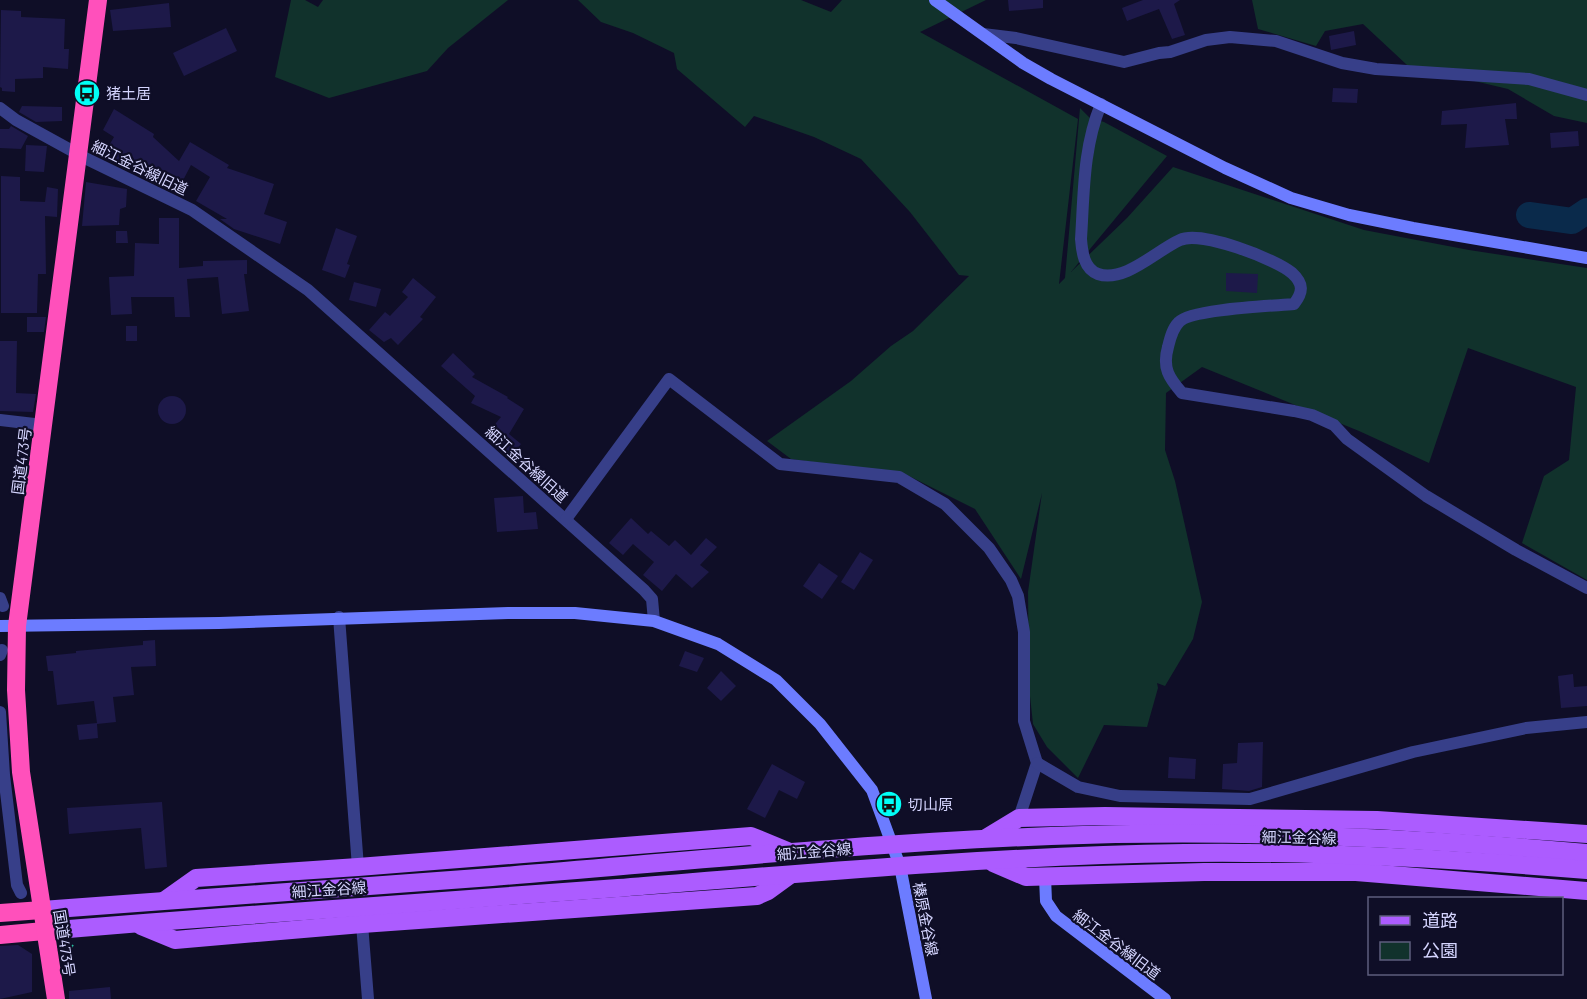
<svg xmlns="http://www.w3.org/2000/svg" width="1587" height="999" font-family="Barlow,'Noto Sans JP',sans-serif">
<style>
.green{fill:#11322c}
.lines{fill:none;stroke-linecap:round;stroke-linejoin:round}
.river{stroke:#0a2a4b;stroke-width:26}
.building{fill:#1d1949}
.path{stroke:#29bea1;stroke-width:2;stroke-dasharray:3 4.5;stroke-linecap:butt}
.street{stroke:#373f89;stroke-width:12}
.secondary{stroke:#6c7cff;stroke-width:12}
.primary{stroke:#ac5cff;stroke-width:18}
.highway{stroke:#ff50bb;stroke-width:18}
.labels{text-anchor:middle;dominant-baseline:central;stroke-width:4.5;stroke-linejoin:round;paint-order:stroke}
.poi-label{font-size:15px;fill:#d5d5ff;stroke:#0f0e27;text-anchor:start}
.street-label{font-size:15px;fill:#d5d5ff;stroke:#0f0e27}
</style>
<rect width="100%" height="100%" fill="#0f0e27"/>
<g class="green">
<path d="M291,0H305L318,7L323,0H508L448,48L427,71L329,98L275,77Z"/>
<path d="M578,0H801L831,12L842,0H986L920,32L1078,119L1059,284L1065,278L1080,108L1090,118L1104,122L1167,156L1071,272L1127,218L1173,167L1364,230L1469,250L1587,268V580L1522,543L1544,476L1569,460L1576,387L1468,348L1429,463L1359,431L1202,367L1166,393L1165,450L1175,481L1202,602L1193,639L1165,686L1157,683L1158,688L1147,727L1104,725L1078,778L1047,747L1033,724L1029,687L1028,592L1042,493L1021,579L975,509L907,475L791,459L767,441L851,381L891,346L913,331L969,276L959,275L910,212L861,159L814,137L754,116L745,127L677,69L674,53L633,33L601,22Z"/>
<path d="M1252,0H1587V123L1554,116L1508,89L1407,65L1363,24L1325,31L1316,46L1258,29Z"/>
</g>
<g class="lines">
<path class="river" d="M1529,215L1572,221L1587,211"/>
</g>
<g class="building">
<path d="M1008,0H1043V8L1009,11Z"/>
<path d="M1143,0H1180L1174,4L1185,35L1172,39L1159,9L1127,21L1122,8Z"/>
<path d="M169,3L171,27L113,31L110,10Z"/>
<path d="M1,10L21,11V17L65,19L64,49H69L68,69L43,67V78L15,79V92L2,91V88L0,87Z"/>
<path d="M226,28L237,51L184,76L173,53Z"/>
<path d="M1354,31L1356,45L1331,50L1329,36Z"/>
<path d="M1333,88L1358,89L1357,103L1332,102Z"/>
<path d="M1516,103L1517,119H1505L1509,145L1465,148L1467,124L1441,125L1442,111Z"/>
<path d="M22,106L62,107V121L36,122L19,112Z"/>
<path d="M114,109L154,134L153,137L179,161L190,142L229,165L227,168L274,184L264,214L287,222L280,244L234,229L220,219H227L196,201L210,177L191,165L178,190L124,161L122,164L104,154L114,137L103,130Z"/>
<path d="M11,126L28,136L21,149L0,148V129H9Z"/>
<path d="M1578,131L1579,146L1551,148L1550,133Z"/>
<path d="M26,145L47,146L44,172L25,171Z"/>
<path d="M1,176L20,177V201L45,202L47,187L58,189L57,217L45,216L46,274H38L37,313H1Z"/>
<path d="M86,182L127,189L126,207L120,209L119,225L82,226Z"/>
<path d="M159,218H179V268L203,266V261L247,260V274H244L249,311L222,314L218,277L187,279L190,317H175L174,297H131L132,314L111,315L109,277L134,276L135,243L159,244Z"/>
<path d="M336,228L357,236L347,264L350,265L345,278L322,270Z"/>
<path d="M116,231H127L128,243H116Z"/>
<path d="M1226,273L1258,274L1257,293L1226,291Z"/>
<path d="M413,278L436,297L420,317L423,319L398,345L391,338L384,342L369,330L385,312L390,316L408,297L402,292Z"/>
<path d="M354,282L381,289L376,307L349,300Z"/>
<path d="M27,317H46L44,332H27Z"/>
<rect x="126" y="326" width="11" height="15"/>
<path d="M0,341H17L16,393L36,394L33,412L0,411Z"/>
<path d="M453,353L475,374L472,377L508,397L507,398L524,409L509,434L521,444L511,456L486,435L501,417L471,403L475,396L441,366Z"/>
<circle cx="172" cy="410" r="14"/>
<path d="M523,496L524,513L536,512L538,529L497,532L494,498Z"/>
<path d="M631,518L648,534L651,531L669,546L675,540L691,555L706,538L717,547L700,565L709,572L692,588L676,574L662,591L643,575L654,562L633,544L623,555L609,543Z"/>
<path d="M860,552L873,560L854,590L841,582Z"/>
<path d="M819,563L838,576L822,599L803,586Z"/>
<path d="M155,640L156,666L131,667L134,695L113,697L116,722L97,724L98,738L79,740L77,725L97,723L94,701L57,705L53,671H48L46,656L76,653V651L143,645V641Z"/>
<path d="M685,651L704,658L697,672L679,666Z"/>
<path d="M721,671L736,686L721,701L707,688Z"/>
<path d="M1573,674L1574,687L1587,686V706L1561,708L1558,676Z"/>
<path d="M1263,742L1262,787L1249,791L1222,789L1223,764L1237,763L1238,743Z"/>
<path d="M1169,757L1196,759L1195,779L1168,778Z"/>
<path d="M772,764L805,782L797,799L779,790L765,818L747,809Z"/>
<path d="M162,802L167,867L145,869L141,828L69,834L67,808Z"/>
<path d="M18,945L32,954V992L0,999V946Z"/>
<path d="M110,987L111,999H69V991Z"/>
</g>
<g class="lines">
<path class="path" d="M67,961V953L73,945"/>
<g class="street">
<path d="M983,34L1016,38L1124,62L1159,53L1170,52L1206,40L1230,37L1276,41L1342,63L1376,69L1529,79L1587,95"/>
<path d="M1101,104C1083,148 1084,192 1081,239C1082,252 1084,269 1098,274C1125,283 1157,250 1180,240C1201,230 1275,259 1292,273C1304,284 1303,292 1294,304C1272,306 1191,309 1179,322C1172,329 1170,339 1168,347C1162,368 1169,378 1182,393L1294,411L1312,415L1334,425L1347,439L1426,496L1516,550L1587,588"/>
<path d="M0,108L16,120L87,159L192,210L308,290L644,590L652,599L654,621"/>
<path d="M0,420L43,425"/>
<path d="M566,519L669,379L780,464L899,477L945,504L989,548L1011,580L1018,596L1024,632V721L1037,763L1019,818"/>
<path d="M0,598L3,606"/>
<path d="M339,617L358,867"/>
<path d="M0,655L2,650"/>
<path d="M0,712L4,775L17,885L21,893"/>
<path d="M1037,763L1078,787L1120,796L1250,799L1413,752L1526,728L1587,722"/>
<path d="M362,924L368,999"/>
</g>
<g class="secondary">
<path d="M935,0L1023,63L1051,79L1225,168L1291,198L1349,215L1413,228L1587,258"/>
<path d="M0,626L219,623L508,613H575L654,621L718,644L776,680L820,724L872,790L900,866L926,999"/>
<path d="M1045,877L1046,901L1056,916L1165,999"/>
</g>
<g class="primary">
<path d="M986,838L1019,818L1105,816L1377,820L1587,834"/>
<path d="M993,863L1026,877L1204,872H1356L1587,891"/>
<path d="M165,900L196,878L358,867L751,836L790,852"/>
<path d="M42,910C192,898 342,889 492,877C678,862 864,843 1051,836C1229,829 1409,837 1587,853"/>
<path d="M141,926L175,940L362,924L757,896L768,891L790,875"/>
<path d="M44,931C235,915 426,902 618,888C806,873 994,856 1184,853C1318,851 1453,859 1587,870"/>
</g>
<g class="highway">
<path d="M0,913L42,910"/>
<path d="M0,935L44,931"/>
<path d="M56,999L21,772L16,690L17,626L98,0"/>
</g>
</g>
<defs>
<symbol id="bus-disc" viewBox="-11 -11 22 22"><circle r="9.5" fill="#01fff6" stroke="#0f0e27"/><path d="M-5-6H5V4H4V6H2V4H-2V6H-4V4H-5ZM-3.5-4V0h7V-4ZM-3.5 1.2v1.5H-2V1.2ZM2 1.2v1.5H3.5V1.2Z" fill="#111"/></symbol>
</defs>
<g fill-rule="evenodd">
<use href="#bus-disc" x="72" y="78" width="30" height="30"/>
<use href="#bus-disc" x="874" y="789" width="30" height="30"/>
</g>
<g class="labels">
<g class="poi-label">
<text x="106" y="93">猪土居</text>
<text x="908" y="804">切山原</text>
</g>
<g class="street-label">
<text transform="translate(140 167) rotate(26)">細江金谷線旧道</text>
<text transform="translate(21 461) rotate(-83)">国道473号</text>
<text transform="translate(527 464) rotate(42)">細江金谷線旧道</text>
<text transform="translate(1299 837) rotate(1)">細江金谷線</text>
<text transform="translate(814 851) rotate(-5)">細江金谷線</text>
<text transform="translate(329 889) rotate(-4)">細江金谷線</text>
<text transform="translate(926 919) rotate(79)">榛原金谷線</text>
<text transform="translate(65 943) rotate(81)">国道473号</text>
<text transform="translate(1117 944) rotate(37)">細江金谷線旧道</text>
</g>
</g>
<rect x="1368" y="897" width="195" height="78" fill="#0f0e27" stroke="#5e5e7d" stroke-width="1.5"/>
<rect x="1380" y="916" width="30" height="9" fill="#ac5cff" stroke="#5e5e7d" stroke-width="1.5"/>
<text x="1422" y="927" font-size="18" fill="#d5d5ff">道路</text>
<rect x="1380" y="942" width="30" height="18" fill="#11322c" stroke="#5e5e7d" stroke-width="1.5"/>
<text x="1422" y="957" font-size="18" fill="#d5d5ff">公園</text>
</svg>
